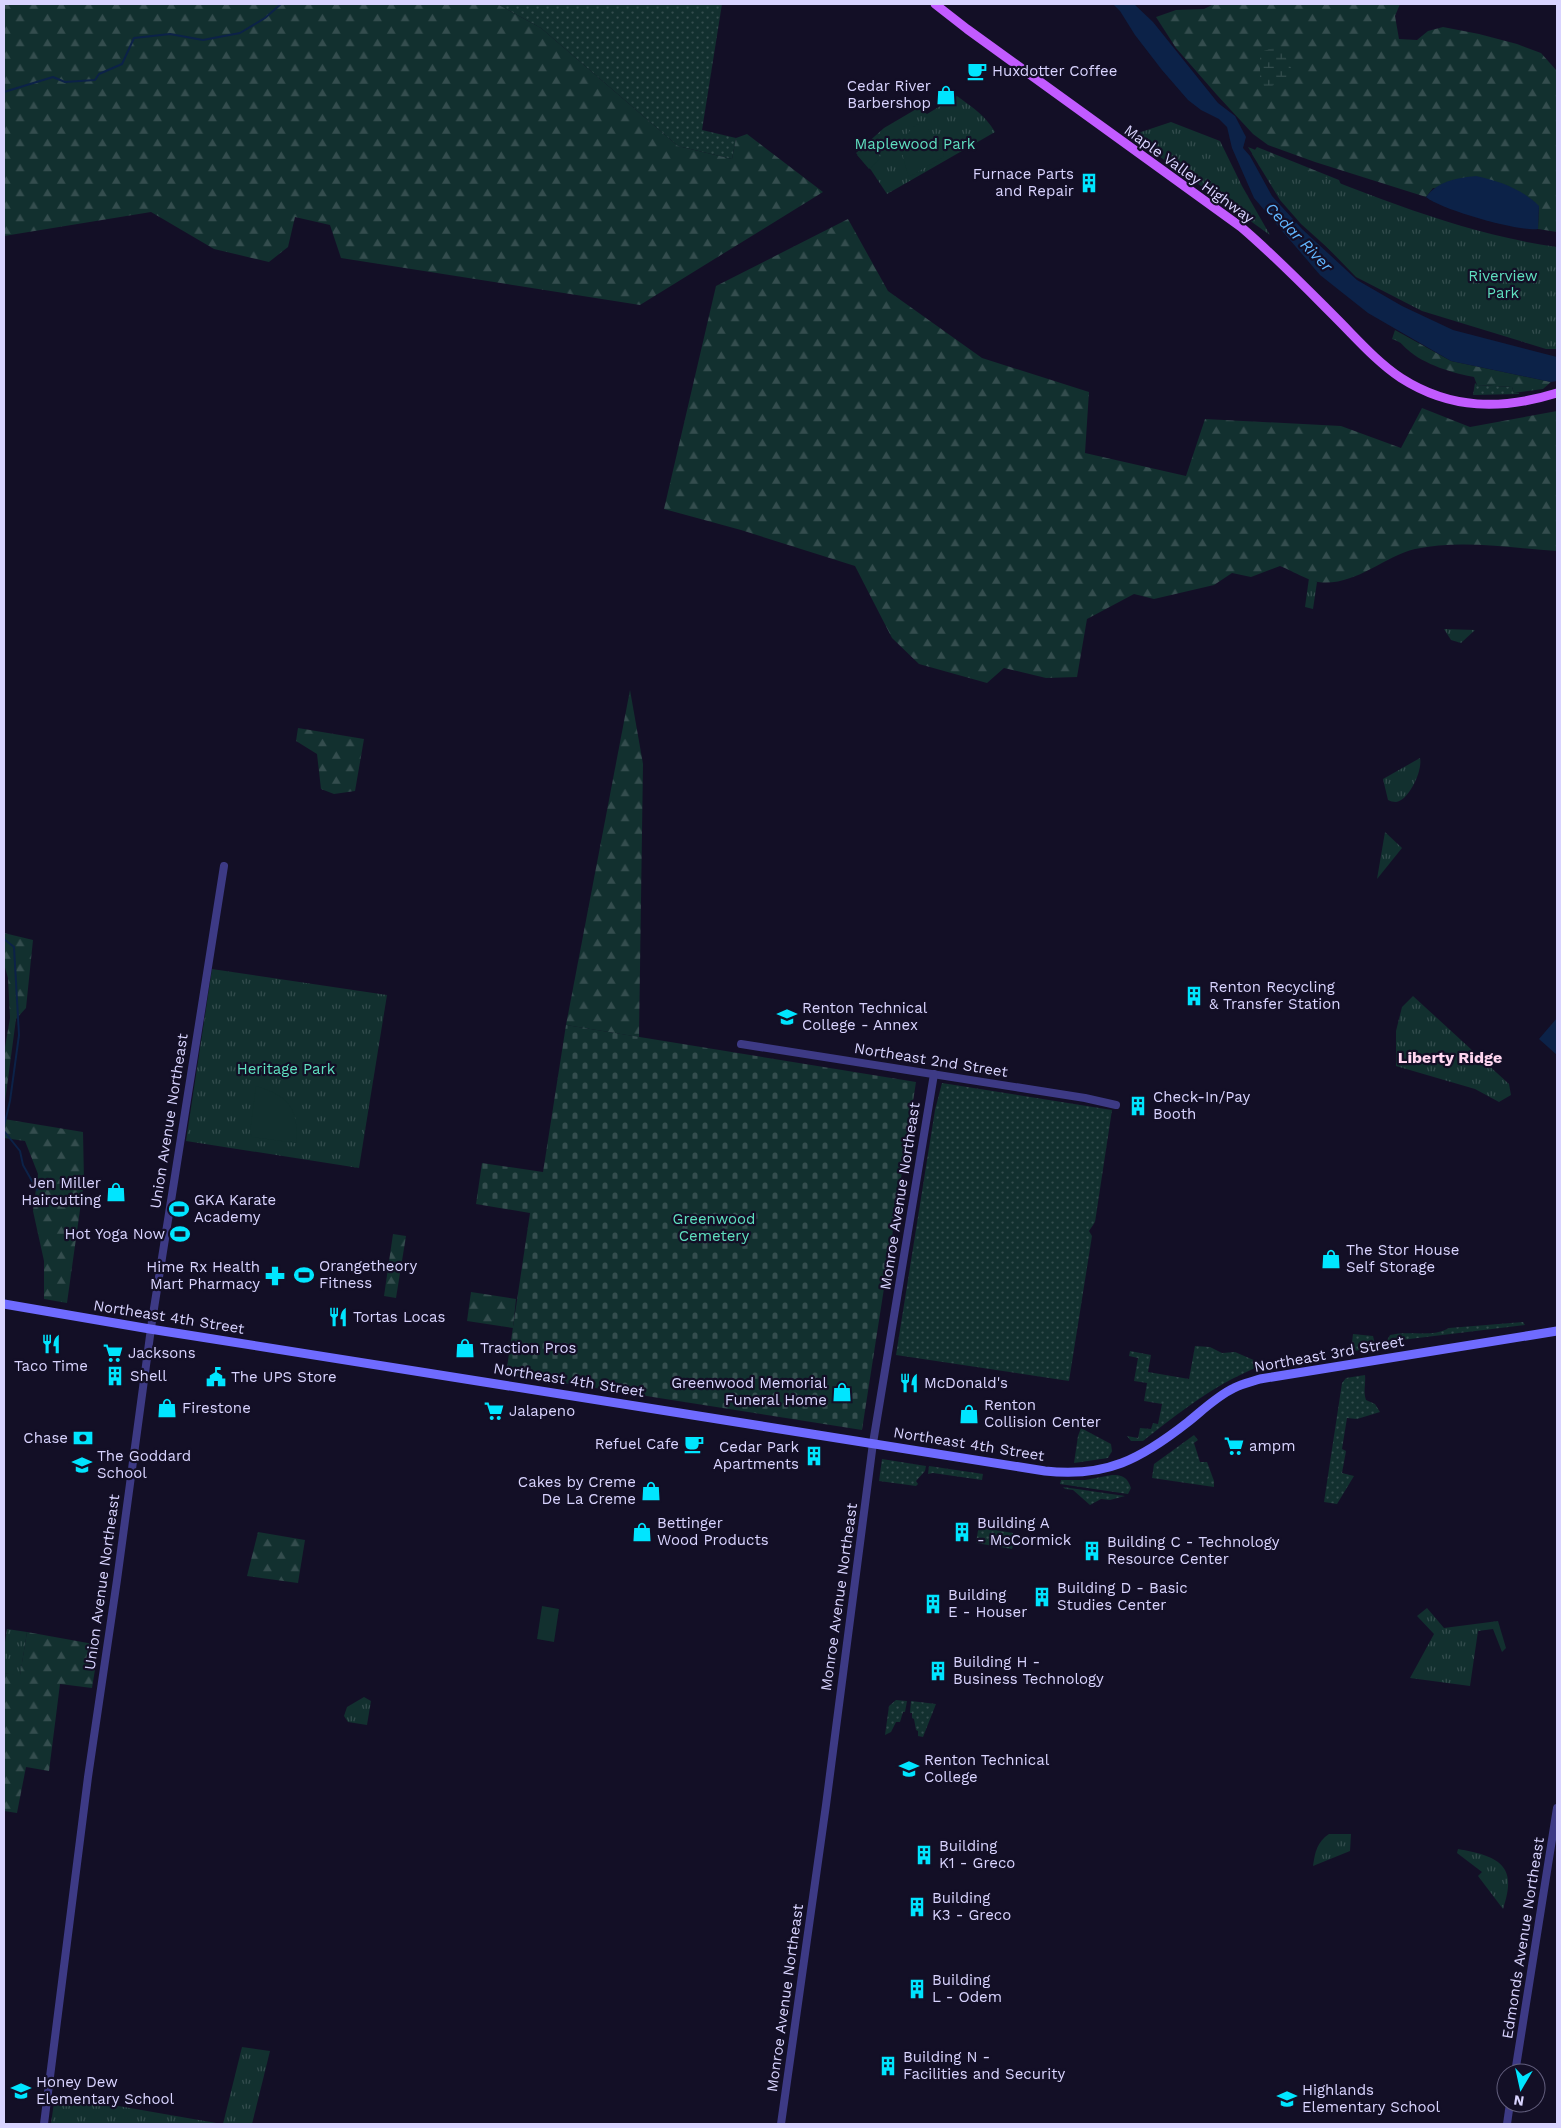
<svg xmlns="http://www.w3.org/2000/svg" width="1561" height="2128" font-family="'Work Sans',sans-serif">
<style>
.grass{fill:url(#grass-dots)}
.forest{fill:url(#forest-firs)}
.wetland{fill:url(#wetland-marsh)}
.cemetery{fill:url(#cemetery-stones)}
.park{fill:url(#park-tufts)}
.pitch{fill:#12302f}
.water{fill:#0c2248}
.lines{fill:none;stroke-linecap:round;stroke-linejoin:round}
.stream{stroke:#0c2248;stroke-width:2}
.tertiary{stroke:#3d3a85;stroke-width:8}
.secondary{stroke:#6f6bff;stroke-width:9}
.primary{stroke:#c25bff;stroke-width:9}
.labels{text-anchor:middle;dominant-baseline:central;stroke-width:4.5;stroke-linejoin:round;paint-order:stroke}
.poi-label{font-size:15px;fill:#d9d4ff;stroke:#130f26;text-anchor:start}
.park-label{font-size:15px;fill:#5fe0c0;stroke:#130f26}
.street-label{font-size:15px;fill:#d9d4ff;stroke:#130f26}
.water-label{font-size:16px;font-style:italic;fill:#62b6ff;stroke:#130f26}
.neighbourhood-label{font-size:16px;font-weight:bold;fill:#ffd6f0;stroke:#130f26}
</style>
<defs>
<pattern id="grass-dots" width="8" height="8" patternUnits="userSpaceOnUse" patternTransform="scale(1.25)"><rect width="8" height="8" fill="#12302f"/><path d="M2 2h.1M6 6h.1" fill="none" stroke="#344d4e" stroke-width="1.8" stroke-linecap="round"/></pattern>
<pattern id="forest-firs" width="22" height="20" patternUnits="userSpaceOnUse" patternTransform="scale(1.25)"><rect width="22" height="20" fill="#12302f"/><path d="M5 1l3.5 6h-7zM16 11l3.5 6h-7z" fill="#344d4e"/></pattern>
<pattern id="wetland-marsh" width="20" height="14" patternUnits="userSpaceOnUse" patternTransform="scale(1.25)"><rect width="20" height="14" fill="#12302f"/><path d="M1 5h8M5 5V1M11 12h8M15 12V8" fill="none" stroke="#344d4e"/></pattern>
<pattern id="cemetery-stones" width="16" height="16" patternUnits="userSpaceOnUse" patternTransform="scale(1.25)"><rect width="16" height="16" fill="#12302f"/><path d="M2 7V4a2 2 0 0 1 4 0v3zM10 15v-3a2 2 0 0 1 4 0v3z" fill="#344d4e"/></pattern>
<pattern id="park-tufts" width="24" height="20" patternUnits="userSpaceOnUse" patternTransform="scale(1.25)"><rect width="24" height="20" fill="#12302f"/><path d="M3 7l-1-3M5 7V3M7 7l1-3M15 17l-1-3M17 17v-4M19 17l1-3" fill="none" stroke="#344d4e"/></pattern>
</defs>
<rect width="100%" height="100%" fill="#130f26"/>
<g class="grass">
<path d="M497,4H722L702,130L736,138L732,159L678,146L541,28Z"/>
<path d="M1475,383L1477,385L1512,387L1514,393H1519V394L1473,395Z"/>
<path d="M942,1083L1112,1110L1095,1222L1089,1231L1092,1236L1069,1381L896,1355L935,1110Z"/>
<path d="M1523,1322L1525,1325L1393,1341V1348L1351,1351L1353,1334L1373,1336L1375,1344L1386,1342L1390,1335C1409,1330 1432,1338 1449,1328Z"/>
<path d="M1195,1346L1210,1347L1222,1353L1235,1352L1256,1361L1255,1368C1211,1387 1180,1412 1143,1441H1131L1127,1436L1138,1438L1140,1428L1151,1429L1153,1423L1158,1424L1162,1404L1144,1401L1147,1383L1134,1381L1138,1358L1129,1356L1130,1351L1151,1355L1148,1372L1189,1379Z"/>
<path d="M1365,1375C1366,1384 1363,1391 1366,1400L1375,1404L1380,1412L1357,1419L1347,1418L1342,1449L1346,1451L1342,1473L1354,1476L1337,1504L1324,1502L1342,1383L1346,1378Z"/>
<path d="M1081,1428L1111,1444L1112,1451L1108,1458L1074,1463L1078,1436Z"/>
<path d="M1194,1435L1198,1440L1194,1443L1200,1462H1207L1214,1481V1487L1152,1478L1154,1464Z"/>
<path d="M882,1459L926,1466L925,1471L916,1481L918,1484L916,1486L879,1481Z"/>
<path d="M929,1466L983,1474L982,1480L933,1473L928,1474Z"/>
<path d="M1112,1475C1123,1475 1127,1477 1131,1488L1128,1494L1060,1484L1061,1480H1085Z"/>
<path d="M1063,1487L1125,1496L1110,1500L1101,1499L1090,1505L1073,1490L1065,1489Z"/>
<path d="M980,1518H982V1524L994,1523L995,1530L1013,1533V1544H1009V1545L1013,1546L1012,1549L976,1543Z"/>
<path d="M896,1700L907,1701L905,1712H903L900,1722H896L891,1732L885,1735L889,1706Z"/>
<path d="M911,1701L936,1704L923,1737L918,1736V1731L916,1730L914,1719L912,1718V1713H910Z"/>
</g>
<g class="forest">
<path d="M4,4H497L541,28L678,146L732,159L736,138L747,134L823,192L640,305L341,258L330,225L295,217L288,247L269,262L214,249L151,212L4,236Z"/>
<path d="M1214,4H1400L1395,16L1399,39L1417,40L1428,31L1443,27L1479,34L1517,44L1541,53L1557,71V232L1538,229L1539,206L1433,188L1426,197L1315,162L1268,145L1253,134L1217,95L1176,48L1156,17L1176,10L1204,9Z"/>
<path d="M1257,147L1339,180L1344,192L1359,276L1301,224L1280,200L1252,154Z"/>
<path d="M848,219L888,291L982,358L1089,392L1085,453L1186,476L1205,419L1341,426L1401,448L1422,408L1470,427L1557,411V551C1511,548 1461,539 1415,549C1383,557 1354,587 1318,582C1312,582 1288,569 1280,566L1251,577L1232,573L1214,585L1154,599L1134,594L1087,619L1077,677L1046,678L1004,668L987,683L919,664L892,638L855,566L741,530L664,509L716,286Z"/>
<path d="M1395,330L1451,361L1551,382L1543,389L1514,393L1512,387L1477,385L1474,377C1455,374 1423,364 1408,350C1400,343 1403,343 1392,339Z"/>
<path d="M630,690L643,764L639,1037L566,1025Z"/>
<path d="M298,728L364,739L355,791L334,794L321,789L317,754L296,741Z"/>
<path d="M4,933L33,940L26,1008L16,1019L4,1109V1053L10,1018L8,978L4,964Z"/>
<path d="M4,1119L83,1132L84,1181L67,1303L44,1299V1261L33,1211L38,1174L25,1141L4,1138Z"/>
<path d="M393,1234L406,1236L396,1298L384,1296Z"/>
<path d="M471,1292L516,1299L513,1328L467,1321Z"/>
<path d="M258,1532L305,1540L298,1583L247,1576Z"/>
<path d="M27,1632L99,1645L92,1688L60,1684L49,1771L26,1767L17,1813L4,1811V1673L20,1675Z"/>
</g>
<path class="wetland" d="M1280,46L1292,70L1284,80L1266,89L1260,80V52Z"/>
<path class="cemetery" d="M566,1025L916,1082L862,1430L506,1374L530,1213L476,1204L482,1163L543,1172Z"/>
<g class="park">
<path d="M957,96C972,107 985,115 995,132L887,194L871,170L856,153L884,128L918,108L927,114Z"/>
<path d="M1171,122L1220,141L1242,186L1270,235L1139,142L1138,135L1141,132Z"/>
<path d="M1248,147C1349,186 1450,232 1557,247V349H1546L1422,311L1356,277L1283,202Z"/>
<path d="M1309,578L1317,582L1313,609L1305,607Z"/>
<path d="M1444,629L1475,630L1461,643L1451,640Z"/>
<path d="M1420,758C1423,771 1408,801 1396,802C1393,802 1390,801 1388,800L1383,779Z"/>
<path d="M1385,832L1402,848L1377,879Z"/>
<path d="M212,969L387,995L359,1168L186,1141Z"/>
<path d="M1413,996L1509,1084L1511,1095L1499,1102L1475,1089L1396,1066V1031L1402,1007Z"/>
<path d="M1427,1608L1444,1628L1498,1621L1506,1648L1502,1652L1493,1629L1478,1631L1470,1686L1410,1678L1434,1634L1417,1616Z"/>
<path d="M7,1629L27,1632L20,1676L4,1673V1649Z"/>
<path d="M364,1697L371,1701L367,1725L348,1722L344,1716L347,1707Z"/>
<path d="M1329,1834H1351L1350,1851L1313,1866C1315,1852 1317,1842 1329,1834Z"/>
<path d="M1458,1849C1497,1856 1519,1864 1503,1909L1478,1876L1482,1872L1457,1853Z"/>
<path d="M242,2047L270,2051L252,2124H223Z"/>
<path d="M55,2095L222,2124H51Z"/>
</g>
<g class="pitch">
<path d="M923,121L944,154L943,157L909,177C900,153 897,135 923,121Z"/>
<path d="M870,144L881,158L869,169L857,155Z"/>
<path d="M256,1086C288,1096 299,1108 296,1143L252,1137L250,1132Z"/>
<path d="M542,1606L559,1609L554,1642L537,1639Z"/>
</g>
<g class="water">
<path d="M1113,4H1134L1153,22L1218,103L1235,116L1246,137L1243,148L1250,156L1272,196L1302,229L1357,280L1402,306L1453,330L1557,357V381L1551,382L1451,361L1368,313L1320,275L1254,198L1232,148L1227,127L1219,119L1201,110L1188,100L1162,70L1135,35L1120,11Z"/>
<path d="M1476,176C1499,181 1522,189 1539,206L1538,229C1519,232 1442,210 1426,197C1438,181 1457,178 1476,176Z"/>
<path d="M1557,1018V1055L1539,1039Z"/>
</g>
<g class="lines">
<g class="stream">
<path d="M4,92L53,77L65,82L95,80L99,74L122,64L134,38L170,34L203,40L240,33L265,18L281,4"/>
<path d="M4,939L14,947L19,1035L10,1101L4,1126"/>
<path d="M4,1131L20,1151L23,1165L37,1190"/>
</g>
<g class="tertiary">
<path d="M741,1044L1085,1098L1116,1105"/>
<path d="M1515,2073L1557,1808"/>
<path d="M44,2124L88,1777L117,1580L152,1321L224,866"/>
<path d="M781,2124L826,1805L873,1443L934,1074"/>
<path d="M1507,2124L1510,2103"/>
</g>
<path class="secondary" d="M4,1304L150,1329L1045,1471C1106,1478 1141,1459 1188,1422C1203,1410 1217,1396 1234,1388C1242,1384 1251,1382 1260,1379L1557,1331"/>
<path class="primary" d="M935,4L967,29L1241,227C1275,256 1305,287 1337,319C1357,339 1377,362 1401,378C1451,410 1502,410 1557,393"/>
</g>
<defs>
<symbol id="cafe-bare" viewBox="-9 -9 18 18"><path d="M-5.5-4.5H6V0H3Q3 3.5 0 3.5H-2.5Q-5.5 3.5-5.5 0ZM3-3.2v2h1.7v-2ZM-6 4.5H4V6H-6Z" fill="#00e5ff" stroke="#130f26" stroke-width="2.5" paint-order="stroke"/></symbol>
<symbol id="shop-bare" viewBox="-9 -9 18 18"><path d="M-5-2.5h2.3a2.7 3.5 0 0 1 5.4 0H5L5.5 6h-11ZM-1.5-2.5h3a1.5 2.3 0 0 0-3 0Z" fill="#00e5ff" stroke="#130f26" stroke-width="2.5" paint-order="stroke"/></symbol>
<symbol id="building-bare" viewBox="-9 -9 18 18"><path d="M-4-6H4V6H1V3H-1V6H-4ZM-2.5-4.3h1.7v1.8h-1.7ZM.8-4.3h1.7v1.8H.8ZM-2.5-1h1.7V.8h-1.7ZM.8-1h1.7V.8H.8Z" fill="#00e5ff" stroke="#130f26" stroke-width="2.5" paint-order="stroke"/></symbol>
<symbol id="university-bare" viewBox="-9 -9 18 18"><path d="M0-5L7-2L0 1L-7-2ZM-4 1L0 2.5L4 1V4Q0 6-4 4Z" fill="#00e5ff" stroke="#130f26" stroke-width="2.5" paint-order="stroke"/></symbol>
<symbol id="stadium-bare" viewBox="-9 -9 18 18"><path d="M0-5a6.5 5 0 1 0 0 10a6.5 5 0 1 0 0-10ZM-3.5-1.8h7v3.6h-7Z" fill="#00e5ff" stroke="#130f26" stroke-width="2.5" paint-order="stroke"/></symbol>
<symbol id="pharmacy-bare" viewBox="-9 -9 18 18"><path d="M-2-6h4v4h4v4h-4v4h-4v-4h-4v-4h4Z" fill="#00e5ff" stroke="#130f26" stroke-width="2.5" paint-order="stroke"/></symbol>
<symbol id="restaurant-bare" viewBox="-9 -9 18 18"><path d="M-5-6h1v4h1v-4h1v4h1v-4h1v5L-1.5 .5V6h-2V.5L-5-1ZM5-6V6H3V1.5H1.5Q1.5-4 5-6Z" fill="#00e5ff" stroke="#130f26" stroke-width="2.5" paint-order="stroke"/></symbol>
<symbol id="supermarket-bare" viewBox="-9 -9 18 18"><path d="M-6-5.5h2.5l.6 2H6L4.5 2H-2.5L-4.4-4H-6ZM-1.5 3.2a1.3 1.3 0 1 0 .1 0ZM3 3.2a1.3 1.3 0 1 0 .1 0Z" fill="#00e5ff" stroke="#130f26" stroke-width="2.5" paint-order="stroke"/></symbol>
<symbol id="civic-bare" viewBox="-9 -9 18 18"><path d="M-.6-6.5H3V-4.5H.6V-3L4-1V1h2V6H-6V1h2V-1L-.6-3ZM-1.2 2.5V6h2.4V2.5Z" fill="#00e5ff" stroke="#130f26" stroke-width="2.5" paint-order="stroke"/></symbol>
<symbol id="bank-bare" viewBox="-9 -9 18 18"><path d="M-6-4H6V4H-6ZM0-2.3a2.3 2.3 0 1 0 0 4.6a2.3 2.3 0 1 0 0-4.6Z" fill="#00e5ff" stroke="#130f26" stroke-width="2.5" paint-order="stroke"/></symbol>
<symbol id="school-bare" viewBox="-9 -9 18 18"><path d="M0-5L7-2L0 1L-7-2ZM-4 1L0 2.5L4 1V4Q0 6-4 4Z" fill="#00e5ff" stroke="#130f26" stroke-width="2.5" paint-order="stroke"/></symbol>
</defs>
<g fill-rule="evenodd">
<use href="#cafe-bare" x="963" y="57" width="28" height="28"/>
<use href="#shop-bare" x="932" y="81" width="28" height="28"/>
<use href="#building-bare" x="1075" y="169" width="28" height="28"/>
<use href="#building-bare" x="1180" y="982" width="28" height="28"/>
<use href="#university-bare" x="773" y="1003" width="28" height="28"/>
<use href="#building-bare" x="1124" y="1092" width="28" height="28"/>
<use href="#shop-bare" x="102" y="1178" width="28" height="28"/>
<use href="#stadium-bare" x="165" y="1195" width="28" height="28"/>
<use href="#stadium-bare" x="166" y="1220" width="28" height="28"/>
<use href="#shop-bare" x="1317" y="1245" width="28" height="28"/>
<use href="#stadium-bare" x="290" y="1261" width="28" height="28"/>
<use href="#pharmacy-bare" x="261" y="1262" width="28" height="28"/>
<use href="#restaurant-bare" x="324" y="1303" width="28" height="28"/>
<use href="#restaurant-bare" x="37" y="1330" width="28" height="28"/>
<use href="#shop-bare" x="451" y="1334" width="28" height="28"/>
<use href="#supermarket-bare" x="99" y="1339" width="28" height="28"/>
<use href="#building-bare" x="101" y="1362" width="28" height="28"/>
<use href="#civic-bare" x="202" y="1363" width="28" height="28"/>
<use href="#restaurant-bare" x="895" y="1369" width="28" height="28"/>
<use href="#shop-bare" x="828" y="1378" width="28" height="28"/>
<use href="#shop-bare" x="153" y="1394" width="28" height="28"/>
<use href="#supermarket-bare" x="480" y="1397" width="28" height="28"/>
<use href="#shop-bare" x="955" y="1400" width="28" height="28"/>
<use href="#bank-bare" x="69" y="1424" width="28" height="28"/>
<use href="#cafe-bare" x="680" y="1430" width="28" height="28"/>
<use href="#supermarket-bare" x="1220" y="1432" width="28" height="28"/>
<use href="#building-bare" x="800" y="1442" width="28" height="28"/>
<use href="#school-bare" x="68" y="1451" width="28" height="28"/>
<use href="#shop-bare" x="637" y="1477" width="28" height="28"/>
<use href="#shop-bare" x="628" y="1518" width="28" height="28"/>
<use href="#building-bare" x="948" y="1518" width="28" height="28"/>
<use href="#building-bare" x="1078" y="1537" width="28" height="28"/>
<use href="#building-bare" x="1028" y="1583" width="28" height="28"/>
<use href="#building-bare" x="919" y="1590" width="28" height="28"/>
<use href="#building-bare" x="924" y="1657" width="28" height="28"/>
<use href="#university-bare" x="895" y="1755" width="28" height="28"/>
<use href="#building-bare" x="910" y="1841" width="28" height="28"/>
<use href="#building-bare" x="903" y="1893" width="28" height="28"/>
<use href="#building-bare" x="903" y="1975" width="28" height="28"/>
<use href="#building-bare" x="874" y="2052" width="28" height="28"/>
<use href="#school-bare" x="7" y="2077" width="28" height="28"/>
<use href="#school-bare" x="1273" y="2085" width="28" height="28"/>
</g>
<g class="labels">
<g class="poi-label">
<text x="992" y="71">Huxdotter Coffee</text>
<text x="931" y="86" text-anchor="end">Cedar River<tspan x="931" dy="17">Barbershop</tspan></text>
<text x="1074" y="174" text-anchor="end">Furnace Parts<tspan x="1074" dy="17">and Repair</tspan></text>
<text x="1209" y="987">Renton Recycling<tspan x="1209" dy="17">&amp; Transfer Station</tspan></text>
<text x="802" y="1008">Renton Technical<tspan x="802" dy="17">College - Annex</tspan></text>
<text x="1153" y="1097">Check-In/Pay<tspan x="1153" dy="17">Booth</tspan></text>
<text x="101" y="1183" text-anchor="end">Jen Miller<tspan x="101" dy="17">Haircutting</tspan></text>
<text x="194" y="1200">GKA Karate<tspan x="194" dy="17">Academy</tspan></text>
<text x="165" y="1234" text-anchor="end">Hot Yoga Now</text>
<text x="1346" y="1250">The Stor House<tspan x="1346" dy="17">Self Storage</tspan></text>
<text x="319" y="1266">Orangetheory<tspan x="319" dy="17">Fitness</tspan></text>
<text x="260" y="1267" text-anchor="end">Hime Rx Health<tspan x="260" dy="17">Mart Pharmacy</tspan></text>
<text x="353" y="1317">Tortas Locas</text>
<text x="480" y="1348">Traction Pros</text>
<text x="128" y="1353">Jacksons</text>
<text x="51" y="1366" text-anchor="middle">Taco Time</text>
<text x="130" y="1376">Shell</text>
<text x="231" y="1377">The UPS Store</text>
<text x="827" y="1383" text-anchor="end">Greenwood Memorial<tspan x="827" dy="17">Funeral Home</tspan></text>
<text x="924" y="1383">McDonald's</text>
<text x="984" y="1405">Renton<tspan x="984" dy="17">Collision Center</tspan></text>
<text x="182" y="1408">Firestone</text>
<text x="509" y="1411">Jalapeno</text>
<text x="68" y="1438" text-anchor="end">Chase</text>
<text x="679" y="1444" text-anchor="end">Refuel Cafe</text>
<text x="1249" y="1446">ampm</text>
<text x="799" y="1447" text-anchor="end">Cedar Park<tspan x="799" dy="17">Apartments</tspan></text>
<text x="97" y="1456">The Goddard<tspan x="97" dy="17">School</tspan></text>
<text x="636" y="1482" text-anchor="end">Cakes by Creme<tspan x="636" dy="17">De La Creme</tspan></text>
<text x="657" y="1523">Bettinger<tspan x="657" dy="17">Wood Products</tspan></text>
<text x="977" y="1523">Building A<tspan x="977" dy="17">- McCormick</tspan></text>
<text x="1107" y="1542">Building C - Technology<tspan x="1107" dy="17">Resource Center</tspan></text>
<text x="1057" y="1588">Building D - Basic<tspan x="1057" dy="17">Studies Center</tspan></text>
<text x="948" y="1595">Building<tspan x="948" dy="17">E - Houser</tspan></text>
<text x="953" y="1662">Building H -<tspan x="953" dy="17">Business Technology</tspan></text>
<text x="924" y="1760">Renton Technical<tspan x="924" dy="17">College</tspan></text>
<text x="939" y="1846">Building<tspan x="939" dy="17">K1 - Greco</tspan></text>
<text x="932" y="1898">Building<tspan x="932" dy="17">K3 - Greco</tspan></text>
<text x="932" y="1980">Building<tspan x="932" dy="17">L - Odem</tspan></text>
<text x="903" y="2057">Building N -<tspan x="903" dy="17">Facilities and Security</tspan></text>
<text x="36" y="2082">Honey Dew<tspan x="36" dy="17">Elementary School</tspan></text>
<text x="1302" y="2090">Highlands<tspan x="1302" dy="17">Elementary School</tspan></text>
</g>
<g class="park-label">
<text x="915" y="144">Maplewood Park</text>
<text x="1503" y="276">Riverview<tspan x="1503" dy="17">Park</tspan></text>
<text x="286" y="1069">Heritage Park</text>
<text x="714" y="1219">Greenwood<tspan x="714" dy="17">Cemetery</tspan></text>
</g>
<g class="street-label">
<text transform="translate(1189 174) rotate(36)">Maple Valley Highway</text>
<text transform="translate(931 1060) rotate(9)">Northeast 2nd Street</text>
<text transform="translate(169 1121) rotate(-81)">Union Avenue Northeast</text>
<text transform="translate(900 1196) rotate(-81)">Monroe Avenue Northeast</text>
<text transform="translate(169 1317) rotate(9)">Northeast 4th Street</text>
<text transform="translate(1329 1354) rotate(-10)">Northeast 3rd Street</text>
<text transform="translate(569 1380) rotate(9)">Northeast 4th Street</text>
<text transform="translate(969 1444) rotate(9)">Northeast 4th Street</text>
<text transform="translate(102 1582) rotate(-82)">Union Avenue Northeast</text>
<text transform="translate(839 1597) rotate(-82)">Monroe Avenue Northeast</text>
<text transform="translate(1523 1938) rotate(-81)">Edmonds Avenue Northeast</text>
<text transform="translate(785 1998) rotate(-82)">Monroe Avenue Northeast</text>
</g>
<g class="water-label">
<text transform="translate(1299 237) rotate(46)">Cedar River</text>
</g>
<g class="neighbourhood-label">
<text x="1450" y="1057">Liberty Ridge</text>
</g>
</g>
<rect width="1561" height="2128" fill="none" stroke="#d9d4ff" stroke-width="10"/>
<g transform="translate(1521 2088) rotate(189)"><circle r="24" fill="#130f26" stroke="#625e7d"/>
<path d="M0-4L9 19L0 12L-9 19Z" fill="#00e5ff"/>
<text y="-8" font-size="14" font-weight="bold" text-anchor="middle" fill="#d9d4ff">N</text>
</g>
</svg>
